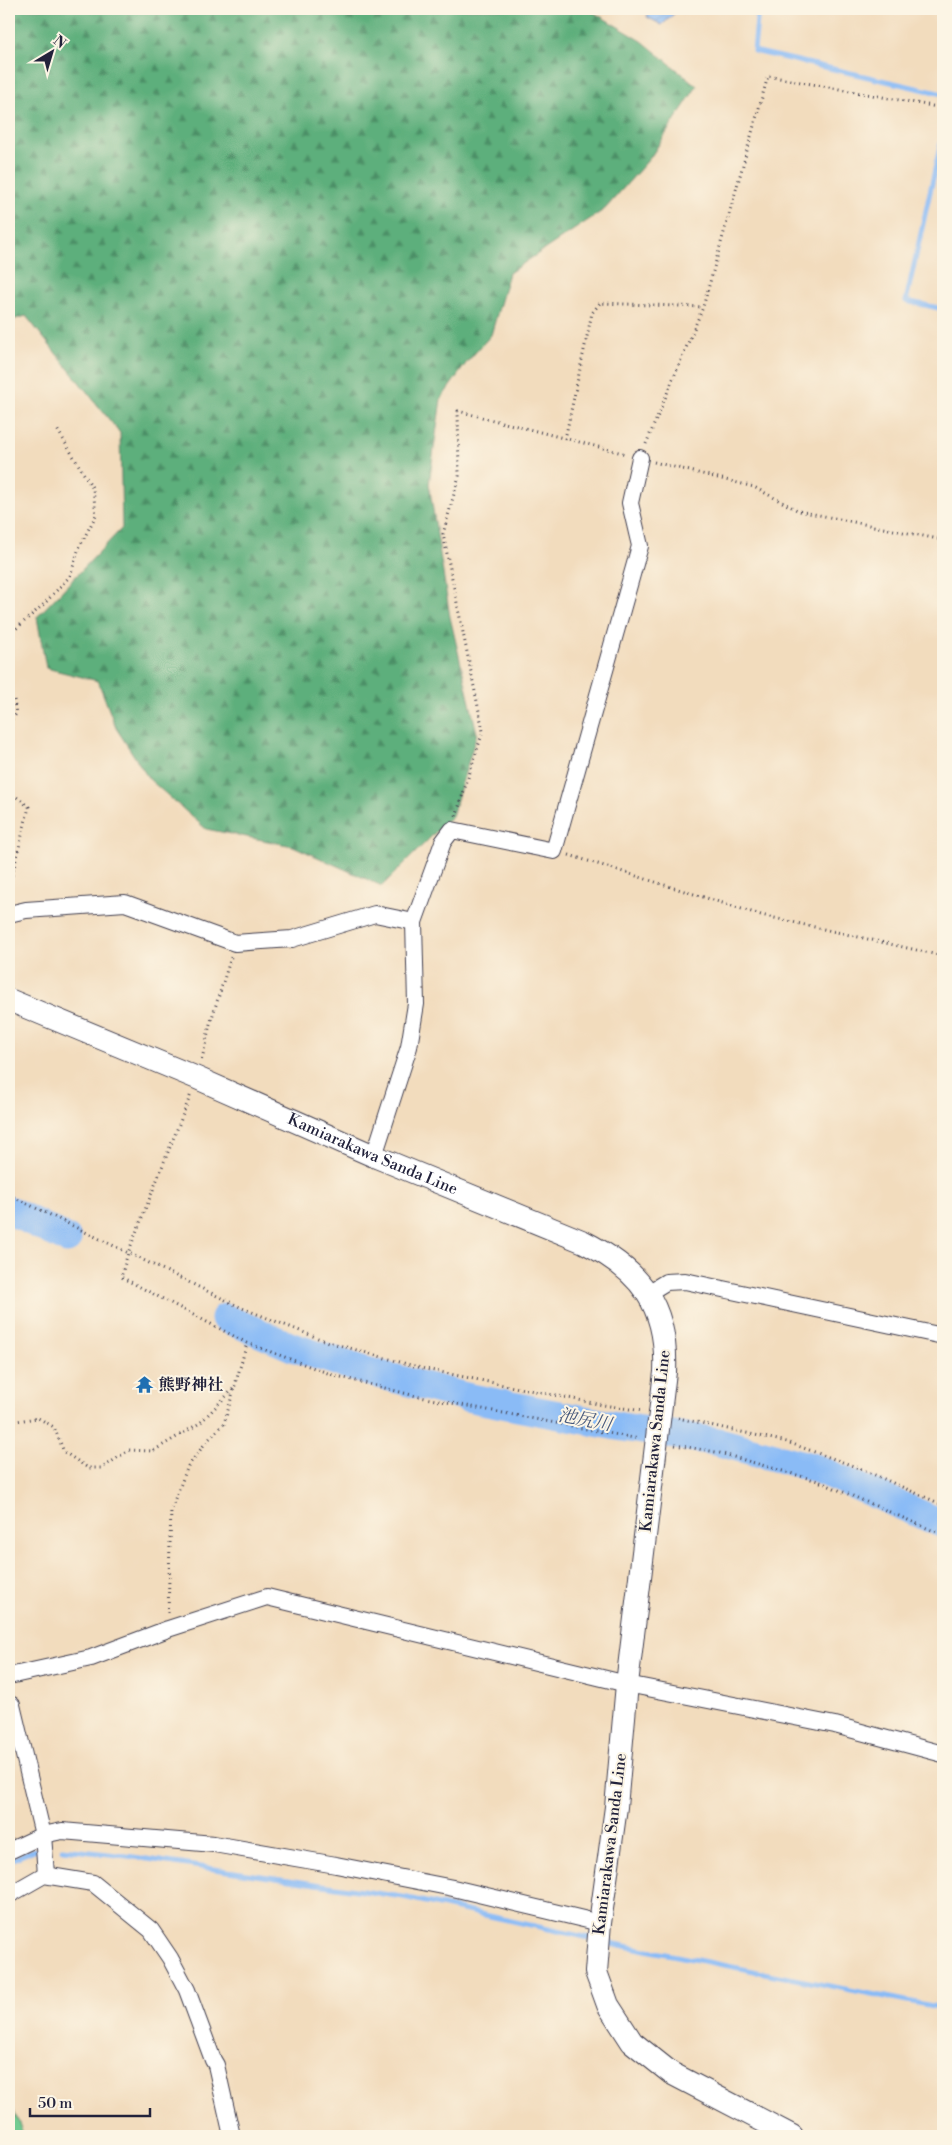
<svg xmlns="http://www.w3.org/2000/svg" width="952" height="2145" font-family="'Libre Bodoni','Noto Serif JP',serif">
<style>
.green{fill:#72cb91;stroke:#4a7666}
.forest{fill:url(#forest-firs);stroke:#40685b}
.water{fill:url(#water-waves);stroke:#566e98}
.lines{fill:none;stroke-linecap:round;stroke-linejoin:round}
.stream{stroke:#8abbf6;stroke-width:5}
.river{stroke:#8abbf6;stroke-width:29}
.street-casing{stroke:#413e4e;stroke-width:18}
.secondary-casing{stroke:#413e4e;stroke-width:24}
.path{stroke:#413e4e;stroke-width:3;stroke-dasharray:1 4;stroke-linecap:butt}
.street{stroke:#fff;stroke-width:16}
.secondary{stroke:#fff;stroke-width:22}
.labels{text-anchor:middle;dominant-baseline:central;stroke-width:4;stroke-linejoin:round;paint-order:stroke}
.street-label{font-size:16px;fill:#22223b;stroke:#fcf5e5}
.poi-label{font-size:16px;font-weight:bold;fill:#22223b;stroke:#fcf5e5;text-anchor:start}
.water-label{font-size:18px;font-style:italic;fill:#46587c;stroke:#fcf5e5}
</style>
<defs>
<pattern id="forest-firs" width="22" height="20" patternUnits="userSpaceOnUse" patternTransform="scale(1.25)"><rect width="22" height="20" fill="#5daf7b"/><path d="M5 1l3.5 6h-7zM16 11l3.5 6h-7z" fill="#4c8e66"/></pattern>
<pattern id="water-waves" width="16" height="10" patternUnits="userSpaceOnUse" patternTransform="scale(1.25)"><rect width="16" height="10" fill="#8abbf6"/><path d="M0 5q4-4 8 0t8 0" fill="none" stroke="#77a0d4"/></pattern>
</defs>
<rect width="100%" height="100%" fill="#fcf5e5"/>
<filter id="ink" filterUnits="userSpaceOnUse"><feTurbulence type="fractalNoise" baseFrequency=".02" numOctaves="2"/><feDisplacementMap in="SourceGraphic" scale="10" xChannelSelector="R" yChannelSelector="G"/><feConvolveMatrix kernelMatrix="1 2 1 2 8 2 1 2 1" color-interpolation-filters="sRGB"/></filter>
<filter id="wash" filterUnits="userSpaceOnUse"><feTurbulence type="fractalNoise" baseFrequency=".0096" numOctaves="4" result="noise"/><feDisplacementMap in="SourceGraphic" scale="20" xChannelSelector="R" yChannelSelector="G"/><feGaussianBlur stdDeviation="1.12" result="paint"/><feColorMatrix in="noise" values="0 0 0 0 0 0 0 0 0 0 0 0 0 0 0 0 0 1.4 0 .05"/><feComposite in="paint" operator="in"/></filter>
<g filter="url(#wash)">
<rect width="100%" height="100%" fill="#f2dcbd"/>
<path class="green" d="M9,2099L24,2136H9Z"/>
<path class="forest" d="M9,9H588L642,41L697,86L650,158L605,209L509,273L491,335L467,362L441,399L429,484L450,617L477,733L452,816L382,886L293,846L206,829L149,779L116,728L98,681L46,668L37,617L122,528L120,433L26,316L9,321Z"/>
<path class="water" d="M649,9H679L662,25L647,17Z"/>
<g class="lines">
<g class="stream">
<path d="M758,9L754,51L943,94"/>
<path d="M943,133L906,301L943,309"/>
<path d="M63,1849L127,1856L403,1897L594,1939"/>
<path d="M9,1861L34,1850"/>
<path d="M605,1942L943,2008"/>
</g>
<g class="river">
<path d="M9,1210L67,1239"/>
<path d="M225,1318L292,1347L366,1371L466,1397L616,1426L719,1442L815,1468L943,1524"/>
</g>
</g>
</g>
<g filter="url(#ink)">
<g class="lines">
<defs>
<g id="street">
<path d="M9,914L26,910L125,903L235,943L292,939L375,914L414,922"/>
<path d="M374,1156L409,1047L416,1004L414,922L443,842L452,830L554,851L640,546L630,503L640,458"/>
<path d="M648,1293L666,1282L685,1281L943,1336"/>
<path d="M9,1676L91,1658L168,1629L267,1597L627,1684L835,1725L943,1754"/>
<path d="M12,1705L43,1835L46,1874L44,1875"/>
<path d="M9,1851L43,1835L62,1831L214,1844L336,1865L453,1888L600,1923"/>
<path d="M9,1895L44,1875L93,1883L151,1930L170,1958L187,1990L213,2060L216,2065L232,2136"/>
</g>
<g id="secondary">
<path id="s1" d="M9,1000L197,1078L374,1156L584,1242C641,1271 668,1306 665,1372L627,1684L616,1807L600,1923L596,1972L608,2005L632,2042L671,2073L792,2136"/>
</g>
</defs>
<use href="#street" class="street-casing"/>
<use href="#secondary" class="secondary-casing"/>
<g class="path">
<path d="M565,439L592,313L600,303L703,307"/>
<path d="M646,444L703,307L768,76L943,108"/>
<path d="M654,462L754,487L799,511L943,540"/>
<path d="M9,635L44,604L70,576L79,548L96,515L93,489L57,429"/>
<path d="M9,700H14L16,714L9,723"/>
<path d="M9,791L29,807L9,888"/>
<path d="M456,816L483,731L443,534L459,476L458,411L626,454"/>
<path d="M569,855L761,915L943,956"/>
<path d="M202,1059L210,1024L231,957"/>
<path d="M9,1195L242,1308L328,1342L425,1369L603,1405L643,1411"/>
<path d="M247,1343L333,1375L420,1397L639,1439"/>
<path d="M678,1418L787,1442L859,1468L943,1505"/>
<path d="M9,1422L38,1418L54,1427L64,1452L88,1468H102L129,1450L153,1451L200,1423L235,1387"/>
<path d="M675,1445L716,1452L818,1481L943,1535"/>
<path d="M168,1613L171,1509L188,1466L207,1441L224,1424L247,1343L121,1277L128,1253L191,1094"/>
</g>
<use href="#street" class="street"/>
<use href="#secondary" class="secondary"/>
</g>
</g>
<defs>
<symbol id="temple-bare" viewBox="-9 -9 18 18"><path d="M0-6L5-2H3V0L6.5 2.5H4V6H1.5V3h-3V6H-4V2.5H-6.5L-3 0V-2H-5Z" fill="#1f6fb2" stroke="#fcf5e5" stroke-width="2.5" paint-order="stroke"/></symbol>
</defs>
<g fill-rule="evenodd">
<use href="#temple-bare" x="132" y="1372" width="25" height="25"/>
</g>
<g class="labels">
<g class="street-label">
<text stroke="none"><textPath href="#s1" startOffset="395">Kamiarakawa Sanda Line</textPath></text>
<text transform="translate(655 1441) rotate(-84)">Kamiarakawa Sanda Line</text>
<text transform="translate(610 1844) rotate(-83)">Kamiarakawa Sanda Line</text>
</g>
<g class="poi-label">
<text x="159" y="1385">熊野神社</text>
</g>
<g class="water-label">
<text transform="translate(585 1420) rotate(11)">池尻川</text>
</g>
</g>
<rect width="952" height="2145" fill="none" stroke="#fcf5e5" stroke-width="30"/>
<g transform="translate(52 52) rotate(38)" stroke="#fcf5e5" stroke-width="4" paint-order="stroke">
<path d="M0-4L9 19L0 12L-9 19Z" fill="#22223b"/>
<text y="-8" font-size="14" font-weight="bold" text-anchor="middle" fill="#22223b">N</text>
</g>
<path d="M30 2108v8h120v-8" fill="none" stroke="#22223b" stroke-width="2.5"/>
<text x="38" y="2108" font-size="15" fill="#22223b" stroke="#fcf5e5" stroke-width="4" paint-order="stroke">50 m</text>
</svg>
